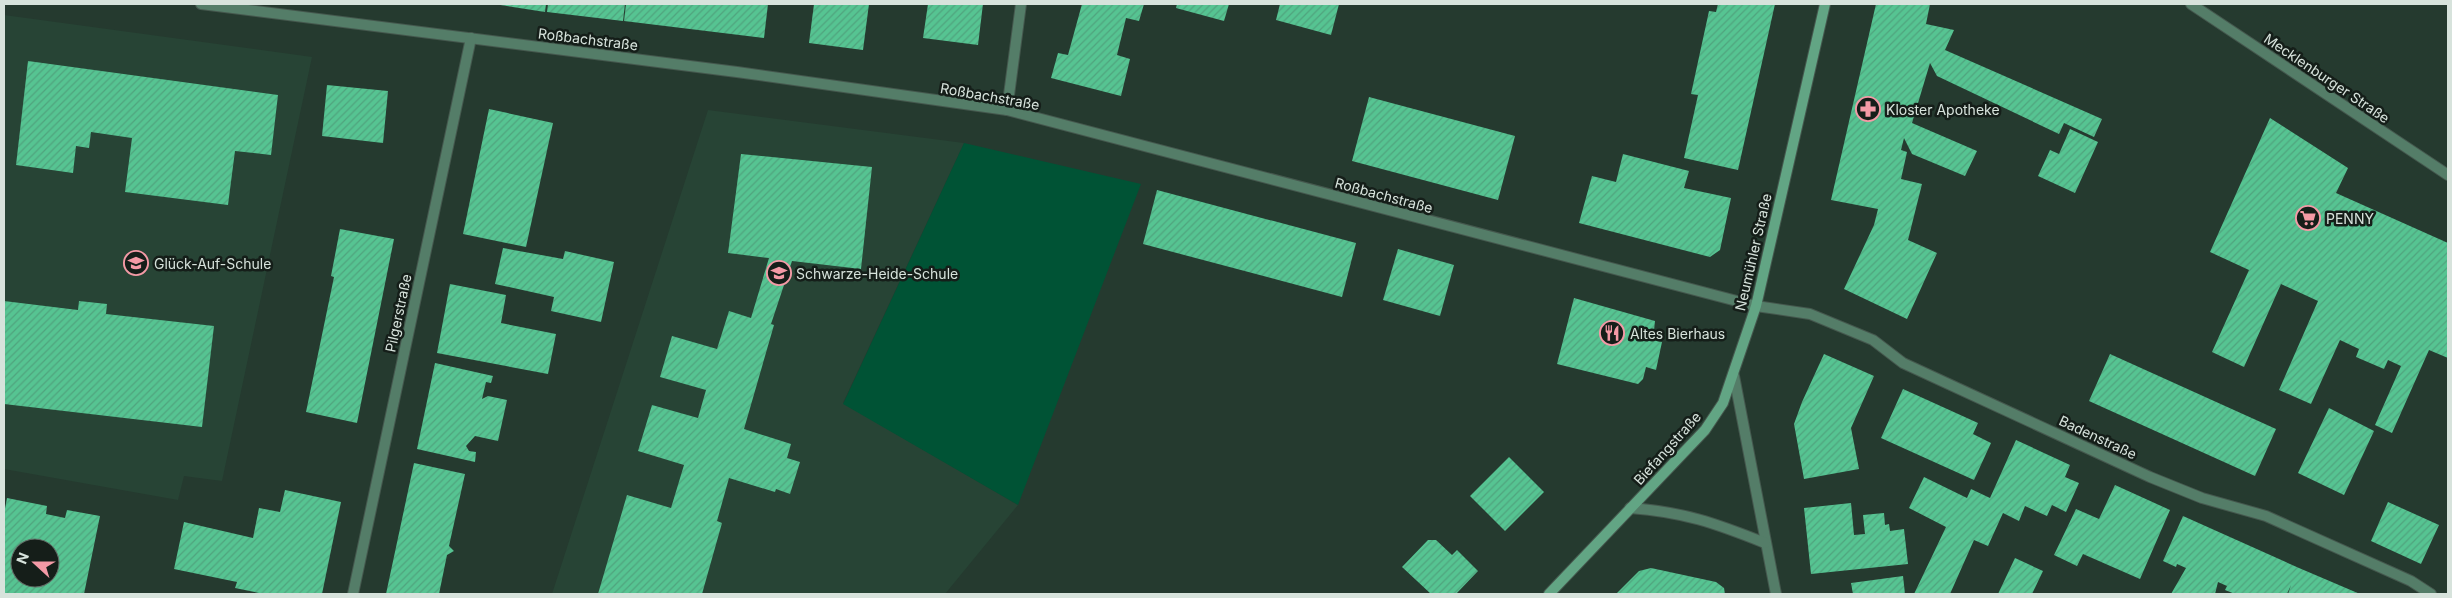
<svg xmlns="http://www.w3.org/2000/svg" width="2452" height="598" font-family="Inter,sans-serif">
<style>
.built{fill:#274435}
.green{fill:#005335}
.building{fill:url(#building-hatch);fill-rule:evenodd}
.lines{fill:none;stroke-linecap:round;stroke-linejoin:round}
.minor-casing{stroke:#45584e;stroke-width:12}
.tertiary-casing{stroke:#45584e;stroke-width:12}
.secondary-casing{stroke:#45584e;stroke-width:12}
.minor{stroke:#547d68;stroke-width:10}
.tertiary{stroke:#547d68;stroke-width:10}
.secondary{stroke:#62a584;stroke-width:10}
.labels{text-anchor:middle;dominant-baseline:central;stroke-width:5;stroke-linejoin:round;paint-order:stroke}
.street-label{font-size:14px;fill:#d7e3dc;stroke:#151e19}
.poi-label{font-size:14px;fill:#d7e3dc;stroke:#151e19;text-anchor:start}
</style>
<defs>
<pattern id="building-hatch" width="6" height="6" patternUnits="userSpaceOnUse" patternTransform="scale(1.25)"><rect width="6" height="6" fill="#56c492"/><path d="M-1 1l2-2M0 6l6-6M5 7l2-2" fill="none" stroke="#50a47e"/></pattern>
</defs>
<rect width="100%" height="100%" fill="#253a2f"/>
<g class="built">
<path d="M4,15L312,57L222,481L184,476L178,500L4,469Z"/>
<path d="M708,110L964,143L843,403L1018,505L945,594H552Z"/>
</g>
<path class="green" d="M964,143L1141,184L1018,505L843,404Z"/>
<g class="building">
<path d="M494,4H546L545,12Z"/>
<path d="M548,4H625L623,21L547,12Z"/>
<path d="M626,4H768L764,38L624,21Z"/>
<path d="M814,4H869L863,50L809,43Z"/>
<path d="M928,4H983L978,45L923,38Z"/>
<path d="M1082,4H1144L1139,21L1126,18L1117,55L1130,59L1121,96L1051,78L1058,53L1068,55Z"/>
<path d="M1177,4H1229L1224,21L1176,8Z"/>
<path d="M1280,4H1339L1331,35L1276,20Z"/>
<path d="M1718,4H1775L1738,170L1684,158L1698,95L1691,94L1709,11L1716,12Z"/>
<path d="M1876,4H1930L1926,24L1954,30L1945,50L2102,119L2094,137L2064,123L2059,134L1937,76L1930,63L1912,123L1977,151L1965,176L1912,154L1904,138L1901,150L1907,152L1901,179L1922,184L1908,240L1937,253L1907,319L1844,289L1874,225L1878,209L1831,200Z"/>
<path d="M28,61L278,95L271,155L235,151L228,205L125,192L132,138L91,132L89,148L76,146L73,173L16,165Z"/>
<path d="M327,85L388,91L383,143L322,136Z"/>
<path d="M1369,97L1515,136L1498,200L1352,161Z"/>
<path d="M489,109L553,123L526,247L463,234Z"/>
<path d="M2270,118L2348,168L2336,193L2448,243V358L2429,350L2392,433L2375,425L2401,366L2388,360L2384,369L2356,357L2359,349L2340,340L2311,404L2279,390L2318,301L2281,284L2244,367L2212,352L2249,270L2210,252Z"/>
<path d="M2070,129L2098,142L2075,193L2038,176L2050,150L2059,154Z"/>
<path d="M741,154L872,167L861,269L792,261L771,324L774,325L744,429L791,444L787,458L800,462L790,494L776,489L775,492L729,478L717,521L722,523L702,594H598L627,495L671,508L684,465L638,451L652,405L698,418L706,390L660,377L672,336L717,349L729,311L751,318L769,258L728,253Z"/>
<path d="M1623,154L1689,171L1684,188L1731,198L1720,250L1710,257L1579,223L1592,176L1616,182Z"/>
<path d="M1157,190L1356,243L1342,297L1143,244Z"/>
<path d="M340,229L394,239L357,423L306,412L334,277L331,276Z"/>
<path d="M503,248L563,259L565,251L614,262L601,322L551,311L554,297L495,284Z"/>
<path d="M1398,249L1454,265L1440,316L1383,300Z"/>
<path d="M450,284L506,295L501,323L556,334L548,374L437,353Z"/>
<path d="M1574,298L1655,321L1653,340L1662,342L1656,370L1646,367L1643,379L1638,384L1557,364Z"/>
<path d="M4,301L78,310L79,301L107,304L106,314L214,326L202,427L4,404Z"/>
<path d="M1824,354L1874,376L1851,428L1859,469L1804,479L1794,424L1802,402Z"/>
<path d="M2110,354L2276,429L2255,476L2089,401Z"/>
<path d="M435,363L493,376L491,383L486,382L482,399L488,396L507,400L498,441L475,436L466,446L469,451L476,452L475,462L417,449Z"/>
<path d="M1903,389L1978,423L1973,434L1991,443L1974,480L1881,438Z"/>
<path d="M2329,408L2374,431L2344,495L2298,473Z"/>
<path d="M2016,440L2070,465L2065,477L2079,483L2066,512L2052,505L2047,516L2025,506L2019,521L2003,513L1988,546L1974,540L1950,594H1914L1946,527L1909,508L1924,477L1967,498L1971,489L1990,498Z"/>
<path d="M1509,457L1544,492L1505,531L1470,496Z"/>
<path d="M414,463L465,474L449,546L454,551L447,555L439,594H386Z"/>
<path d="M2115,485L2170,510L2140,579L2083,554L2077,566L2054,555L2076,509L2099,519Z"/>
<path d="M285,490L341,502L322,594H264L235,588L237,582L174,569L184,522L253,538L259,508L280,512Z"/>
<path d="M7,498L47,506L46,514L65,518L67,510L100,516L84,594H4V514ZM20,548H50V578H20Z"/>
<path d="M2388,502L2439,525L2421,564L2371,541Z"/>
<path d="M1851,503L1854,535L1865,534L1863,515L1884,513L1885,525L1889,524L1890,531L1904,529L1908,564L1811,574L1804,508Z"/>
<path d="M2183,516L2299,568L2360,594H2288L2291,585L2287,594H2235L2225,590L2227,586L2218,582L2215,594H2171L2186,568L2177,564L2176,567L2163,561Z"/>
<path d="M1428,540H1436L1452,555L1457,550L1478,571L1456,594H1431L1402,567Z"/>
<path d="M2015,558L2043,571L2032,594H1998Z"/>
<path d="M1651,568L1716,582L1724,588L1725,594H1616L1639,571Z"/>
<path d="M1903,576L1905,594H1853L1851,583Z"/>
</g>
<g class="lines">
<defs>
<g id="minor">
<path d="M201,4L737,72L1007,110L1756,306L1810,314L1873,340L1903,363L2150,477L2202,498L2266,516L2411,581L2431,594"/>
<path d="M1007,110L1021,4"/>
<path d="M1734,376L1776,594"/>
<path d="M1630,508C1684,512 1715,523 1765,543"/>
<path d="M353,594L471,38"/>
</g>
<path id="tertiary" d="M2191,4L2448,175"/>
<path id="secondary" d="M1549,594L1705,430L1723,403L1756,306L1825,4"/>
</defs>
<use href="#minor" class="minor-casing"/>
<use href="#tertiary" class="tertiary-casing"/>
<use href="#secondary" class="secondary-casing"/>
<use href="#minor" class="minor"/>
<use href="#tertiary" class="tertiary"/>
<use href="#secondary" class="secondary"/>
</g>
<defs>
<symbol id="pharmacy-ring" viewBox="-11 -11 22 22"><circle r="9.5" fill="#151e19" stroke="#f49aa6" stroke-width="1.5"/><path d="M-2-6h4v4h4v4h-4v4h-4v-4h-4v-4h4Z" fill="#f49aa6"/></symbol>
<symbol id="supermarket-ring" viewBox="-11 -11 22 22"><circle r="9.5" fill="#151e19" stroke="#f49aa6" stroke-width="1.5"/><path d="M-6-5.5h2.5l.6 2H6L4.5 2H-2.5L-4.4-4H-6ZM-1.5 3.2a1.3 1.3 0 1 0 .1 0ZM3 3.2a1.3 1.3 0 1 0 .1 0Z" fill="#f49aa6"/></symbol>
<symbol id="school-ring" viewBox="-11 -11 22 22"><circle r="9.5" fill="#151e19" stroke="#f49aa6" stroke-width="1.5"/><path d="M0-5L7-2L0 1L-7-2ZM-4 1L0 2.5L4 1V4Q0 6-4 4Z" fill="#f49aa6"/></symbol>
<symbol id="restaurant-ring" viewBox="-11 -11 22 22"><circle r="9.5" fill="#151e19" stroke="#f49aa6" stroke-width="1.5"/><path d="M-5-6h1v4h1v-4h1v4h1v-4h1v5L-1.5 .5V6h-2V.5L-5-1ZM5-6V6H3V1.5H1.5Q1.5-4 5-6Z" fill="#f49aa6"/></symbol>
</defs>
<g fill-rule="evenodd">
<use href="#pharmacy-ring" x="1854" y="95" width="28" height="28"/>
<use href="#supermarket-ring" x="2294" y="204" width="28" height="28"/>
<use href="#school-ring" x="122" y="249" width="28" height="28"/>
<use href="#school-ring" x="765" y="259" width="28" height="28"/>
<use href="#restaurant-ring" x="1598" y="319" width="28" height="28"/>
</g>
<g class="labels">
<g class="street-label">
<text transform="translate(588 39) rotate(7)">Roßbachstraße</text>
<text transform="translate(2327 78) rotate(34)">Mecklenburger Straße</text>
<text transform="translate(990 96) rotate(10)">Roßbachstraße</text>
<text transform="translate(1384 195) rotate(15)">Roßbachstraße</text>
<text transform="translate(1753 252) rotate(-77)">Neumühler Straße</text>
<text transform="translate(398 313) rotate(-78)">Pilgerstraße</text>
<text transform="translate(2098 437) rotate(25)">Badenstraße</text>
<text transform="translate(1667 448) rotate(-48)">Biefangstraße</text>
</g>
<g class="poi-label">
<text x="1886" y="109">Kloster Apotheke</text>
<text x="2326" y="218">PENNY</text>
<text x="154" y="263">Glück-Auf-Schule</text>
<text x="796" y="273">Schwarze-Heide-Schule</text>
<text x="1630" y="333">Altes Bierhaus</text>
</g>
</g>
<rect width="2452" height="598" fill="none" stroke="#d7e3dc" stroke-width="10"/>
<g transform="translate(35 563) rotate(291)"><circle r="24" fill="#151e19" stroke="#636d67"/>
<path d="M0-4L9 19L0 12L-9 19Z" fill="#f49aa6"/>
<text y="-8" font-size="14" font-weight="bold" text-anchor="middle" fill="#d7e3dc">N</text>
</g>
</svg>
